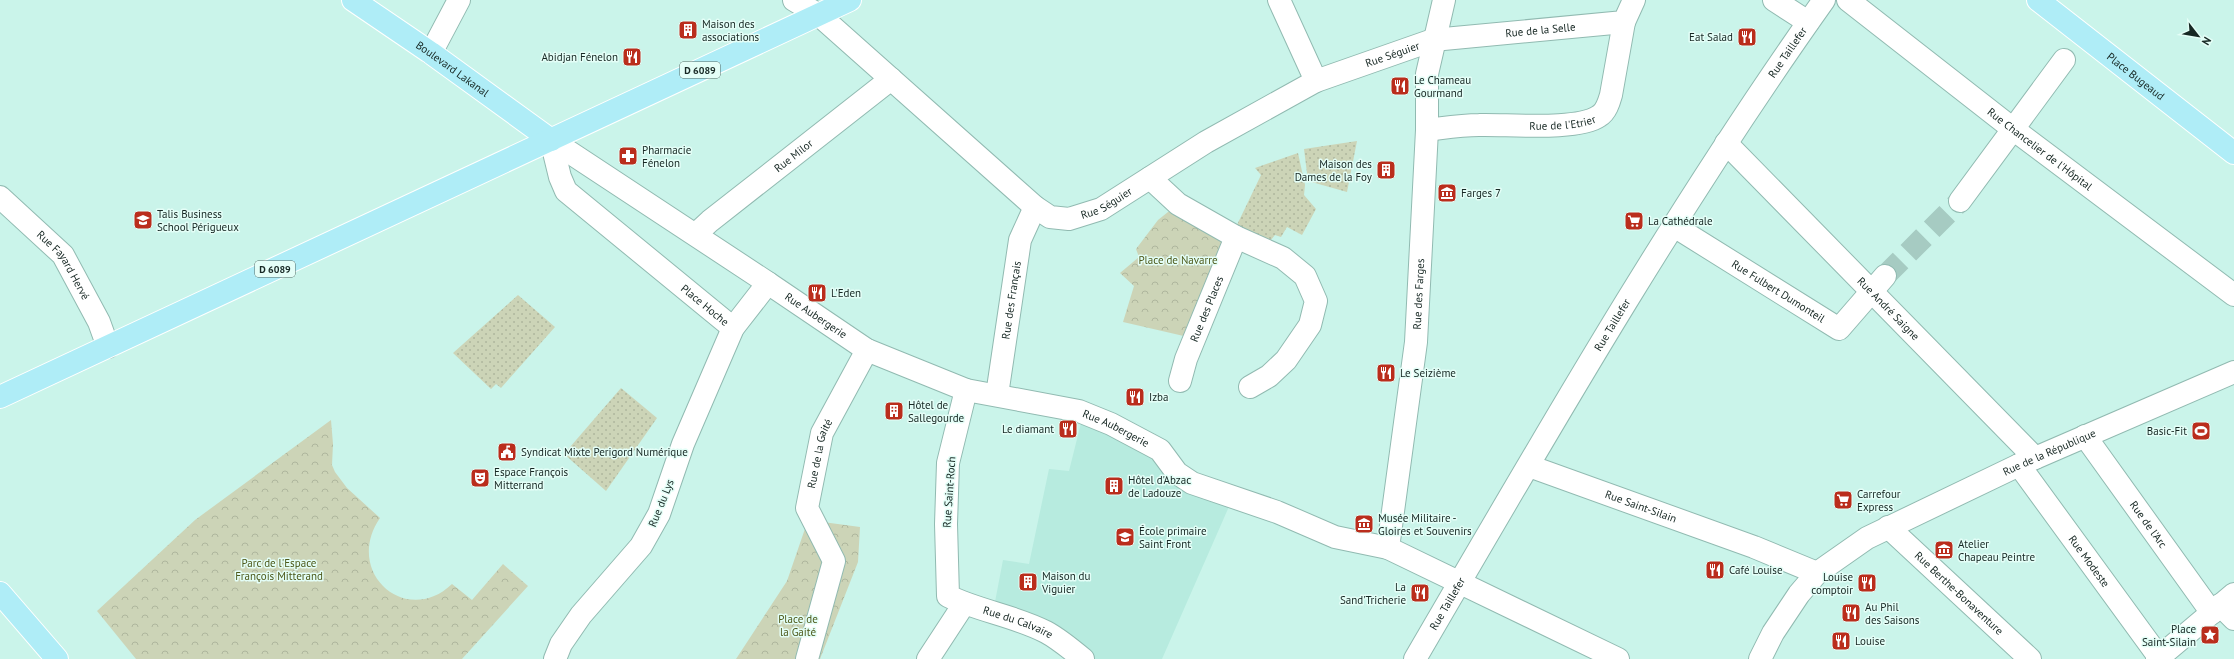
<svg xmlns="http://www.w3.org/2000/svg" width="2234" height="659" font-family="'PT Sans',sans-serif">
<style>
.built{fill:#b7ebdf}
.grass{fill:url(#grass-dots)}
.park{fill:url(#park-crowns)}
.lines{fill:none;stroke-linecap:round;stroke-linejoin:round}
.minor-tunnel{stroke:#a6cbc2;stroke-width:22;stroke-dasharray:22 11;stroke-linecap:butt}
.minor-casing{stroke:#91bab1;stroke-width:24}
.major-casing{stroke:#fff;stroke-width:24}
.minor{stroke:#fff;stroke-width:22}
.major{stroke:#afedf7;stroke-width:22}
.labels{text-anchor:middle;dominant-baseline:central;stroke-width:3;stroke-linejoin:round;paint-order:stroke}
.shield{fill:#e4fef7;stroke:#546863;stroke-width:1}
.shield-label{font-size:10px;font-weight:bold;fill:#162723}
.poi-label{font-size:11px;fill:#162723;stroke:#e4fef7;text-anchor:start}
.street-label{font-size:11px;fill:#162723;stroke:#e4fef7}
.park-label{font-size:11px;fill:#4d591a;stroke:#e4fef7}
</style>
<defs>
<pattern id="grass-dots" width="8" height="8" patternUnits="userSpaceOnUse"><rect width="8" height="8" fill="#ccd4b7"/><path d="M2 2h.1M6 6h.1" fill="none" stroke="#aeb69d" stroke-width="1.8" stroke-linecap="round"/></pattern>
<pattern id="park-crowns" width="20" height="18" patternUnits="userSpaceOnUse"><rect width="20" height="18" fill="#ccd4b7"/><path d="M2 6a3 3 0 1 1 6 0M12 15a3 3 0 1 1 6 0" fill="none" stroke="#aeb69d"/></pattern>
</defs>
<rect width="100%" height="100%" fill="#caf4ea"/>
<path class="built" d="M1081,423L1155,455L1165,471L1163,479L1231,502L1162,659H1094L1073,641L994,607L1003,560L1029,564L1049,469L1069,471Z"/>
<g class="grass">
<path d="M1357,141L1347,192L1308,181L1304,149Z"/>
<path d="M1298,153L1305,185L1304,195L1316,209L1302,235L1287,227L1281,237L1275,235L1266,246L1235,229L1261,175L1255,168Z"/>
<path d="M518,295L555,327L501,388L496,384L491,389L453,353Z"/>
<path d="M621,388L657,418L606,491L564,454Z"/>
</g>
<g class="park">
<path d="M1178,204L1232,234L1188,337L1123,322L1134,286L1120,273L1139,257L1136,249L1158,220Z"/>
<path d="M331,420L333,444L332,465L335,472L347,488L380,518C343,572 406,628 452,584L472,600L503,564L528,586L462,659H136L97,611L195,520Z"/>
<path d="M808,520L860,527L858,562L820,659H736L787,581Z"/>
</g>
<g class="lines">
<path class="minor-tunnel" d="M1885,276L1960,201"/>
<defs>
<g id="minor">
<path id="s1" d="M794,0L819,15L1035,207L1050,217L1069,219L1101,209L1206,142L1316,81L1433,40L1624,22L1634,0"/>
<path d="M1279,0L1316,81"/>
<path d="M1774,0L1808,22"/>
<path id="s2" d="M1848,0L2013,129L2234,295"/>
<path d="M431,53L459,0"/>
<path id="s3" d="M1427,130C1444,128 1461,125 1479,125C1506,124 1578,131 1599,116C1606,112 1609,102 1611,95L1624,22"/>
<path d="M551,140L768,283L733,328L683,444L659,514L641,546L581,615L561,644L555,659"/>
<path id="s4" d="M551,140L560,177L566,191L733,328"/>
<path id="s5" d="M1726,143L2035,458"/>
<path d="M1150,178L1178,204L1236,237L1283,258L1305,276L1316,301L1310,325L1286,360L1269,376L1250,387"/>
<path id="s6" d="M0,197L63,255L99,322L108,347"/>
<path d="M1960,201L2064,60"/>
<path id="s7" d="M1674,226L1839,329L1885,276"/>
<path id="s8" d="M696,234L710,221L891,79"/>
<path id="s9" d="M768,283L867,350L966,390L1079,411L1111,424L1160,450L1177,473L1192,483L1277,512L1335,537L1388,548L1618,659"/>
<path id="s10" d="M1180,381L1186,359L1236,237"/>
<path id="s11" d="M966,390L948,463L946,524L948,596C979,611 1015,616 1046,632C1059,639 1071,649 1083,659"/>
<path id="s12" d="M997,395L1020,240L1035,207"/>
<path id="s13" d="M2085,436L2212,613"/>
<path id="s14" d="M2019,465L2159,657"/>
<path id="s15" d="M1529,466L1754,547L1817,573"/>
<path id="s16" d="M1888,527L2030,659"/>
<path id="s17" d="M1388,548L1416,342L1427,130V74L1444,0"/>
<path d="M2220,605L2234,619"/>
<path id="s18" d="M807,659L834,561L807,508L822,433L867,350"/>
<path d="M928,659L964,604"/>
<path id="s19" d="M1415,659C1545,436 1674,211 1824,0"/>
<path id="s20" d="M1760,659L1773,633L1799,594L1817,573L1867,538L2019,465L2234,372"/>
<path d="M2157,659L2234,594"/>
</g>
<g id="major">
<path id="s21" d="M353,0L431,53L551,140"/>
<path id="s22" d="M2038,0L2234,153"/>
<path d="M0,397L850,0"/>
<path d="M0,593L57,659"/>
</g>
</defs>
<use href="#minor" class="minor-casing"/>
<use href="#major" class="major-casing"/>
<use href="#minor" class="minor"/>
<use href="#major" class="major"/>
</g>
<defs>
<symbol id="building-square" viewBox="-11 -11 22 22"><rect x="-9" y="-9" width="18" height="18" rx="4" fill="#ba2d1c" stroke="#e4fef7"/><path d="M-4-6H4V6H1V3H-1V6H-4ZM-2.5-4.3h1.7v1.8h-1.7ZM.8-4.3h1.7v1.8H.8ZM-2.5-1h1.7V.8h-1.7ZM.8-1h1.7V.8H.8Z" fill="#fff"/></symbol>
<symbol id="restaurant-square" viewBox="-11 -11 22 22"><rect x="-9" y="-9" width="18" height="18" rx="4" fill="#ba2d1c" stroke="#e4fef7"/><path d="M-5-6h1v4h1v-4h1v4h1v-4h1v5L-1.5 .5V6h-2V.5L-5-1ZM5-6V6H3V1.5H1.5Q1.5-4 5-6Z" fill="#fff"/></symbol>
<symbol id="pharmacy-square" viewBox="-11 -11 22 22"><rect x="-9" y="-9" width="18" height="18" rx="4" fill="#ba2d1c" stroke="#e4fef7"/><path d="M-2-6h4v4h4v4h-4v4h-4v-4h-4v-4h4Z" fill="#fff"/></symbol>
<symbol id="museum-square" viewBox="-11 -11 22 22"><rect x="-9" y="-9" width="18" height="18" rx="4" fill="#ba2d1c" stroke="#e4fef7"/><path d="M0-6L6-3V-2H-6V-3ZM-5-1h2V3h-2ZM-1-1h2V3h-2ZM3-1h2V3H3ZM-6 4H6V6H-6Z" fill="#fff"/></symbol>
<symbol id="university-square" viewBox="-11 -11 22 22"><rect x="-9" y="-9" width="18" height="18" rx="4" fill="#ba2d1c" stroke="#e4fef7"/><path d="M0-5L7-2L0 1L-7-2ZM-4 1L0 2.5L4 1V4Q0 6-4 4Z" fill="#fff"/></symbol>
<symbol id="supermarket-square" viewBox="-11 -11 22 22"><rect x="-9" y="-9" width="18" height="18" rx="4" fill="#ba2d1c" stroke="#e4fef7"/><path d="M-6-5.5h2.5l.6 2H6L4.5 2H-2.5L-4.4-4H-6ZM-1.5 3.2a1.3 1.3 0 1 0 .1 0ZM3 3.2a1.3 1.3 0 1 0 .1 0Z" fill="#fff"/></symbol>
<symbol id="stadium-square" viewBox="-11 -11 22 22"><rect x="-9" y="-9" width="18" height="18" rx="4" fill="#ba2d1c" stroke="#e4fef7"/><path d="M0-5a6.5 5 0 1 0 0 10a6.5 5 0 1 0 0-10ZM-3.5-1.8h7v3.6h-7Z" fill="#fff"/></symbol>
<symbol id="civic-square" viewBox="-11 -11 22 22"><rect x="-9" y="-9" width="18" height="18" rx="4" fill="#ba2d1c" stroke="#e4fef7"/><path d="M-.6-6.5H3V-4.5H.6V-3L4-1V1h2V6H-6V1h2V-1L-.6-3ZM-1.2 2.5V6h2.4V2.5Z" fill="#fff"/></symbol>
<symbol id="theatre-square" viewBox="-11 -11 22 22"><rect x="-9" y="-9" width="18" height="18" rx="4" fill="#ba2d1c" stroke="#e4fef7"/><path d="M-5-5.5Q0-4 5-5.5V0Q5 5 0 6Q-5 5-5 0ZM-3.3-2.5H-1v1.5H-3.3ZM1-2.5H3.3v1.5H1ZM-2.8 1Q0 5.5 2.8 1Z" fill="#fff"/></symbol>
<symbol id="school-square" viewBox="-11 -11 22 22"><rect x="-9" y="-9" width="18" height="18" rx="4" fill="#ba2d1c" stroke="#e4fef7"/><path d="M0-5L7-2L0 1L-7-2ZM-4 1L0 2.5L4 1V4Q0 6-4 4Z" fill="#fff"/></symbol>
<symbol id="sight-square" viewBox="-11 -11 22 22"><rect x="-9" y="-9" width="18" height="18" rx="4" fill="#ba2d1c" stroke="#e4fef7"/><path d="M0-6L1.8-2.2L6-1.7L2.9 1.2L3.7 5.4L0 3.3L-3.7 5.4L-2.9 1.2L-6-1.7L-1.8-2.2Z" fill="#fff"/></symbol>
</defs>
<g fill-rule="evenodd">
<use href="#building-square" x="677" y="19" width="22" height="22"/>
<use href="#restaurant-square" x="1736" y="26" width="22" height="22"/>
<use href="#restaurant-square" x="621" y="46" width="22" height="22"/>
<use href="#restaurant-square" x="1389" y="75" width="22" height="22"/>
<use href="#pharmacy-square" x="617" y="145" width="22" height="22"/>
<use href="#building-square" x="1375" y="159" width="22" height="22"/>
<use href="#museum-square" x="1436" y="182" width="22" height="22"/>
<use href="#university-square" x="132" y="209" width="22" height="22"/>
<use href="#supermarket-square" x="1623" y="210" width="22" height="22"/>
<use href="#restaurant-square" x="806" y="282" width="22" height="22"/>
<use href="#restaurant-square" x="1375" y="362" width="22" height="22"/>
<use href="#restaurant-square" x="1124" y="386" width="22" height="22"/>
<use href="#building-square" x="883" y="400" width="22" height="22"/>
<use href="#restaurant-square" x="1057" y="418" width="22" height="22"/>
<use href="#stadium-square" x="2190" y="420" width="22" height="22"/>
<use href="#civic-square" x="496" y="441" width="22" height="22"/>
<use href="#theatre-square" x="469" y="467" width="22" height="22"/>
<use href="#building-square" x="1103" y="475" width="22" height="22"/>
<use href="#supermarket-square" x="1832" y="489" width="22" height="22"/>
<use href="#museum-square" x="1353" y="513" width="22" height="22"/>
<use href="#school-square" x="1114" y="526" width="22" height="22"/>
<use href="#museum-square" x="1933" y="539" width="22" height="22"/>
<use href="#restaurant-square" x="1704" y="559" width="22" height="22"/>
<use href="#building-square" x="1017" y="571" width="22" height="22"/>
<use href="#restaurant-square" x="1856" y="572" width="22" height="22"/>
<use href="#restaurant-square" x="1409" y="582" width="22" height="22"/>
<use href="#restaurant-square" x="1840" y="602" width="22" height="22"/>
<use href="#sight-square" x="2199" y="624" width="22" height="22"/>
<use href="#restaurant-square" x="1830" y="630" width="22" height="22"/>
</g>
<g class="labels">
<g class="shield">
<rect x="680" y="62" width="40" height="16" rx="3"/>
<rect x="255" y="261" width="40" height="16" rx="3"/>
</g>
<g class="shield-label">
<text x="700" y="70">D 6089</text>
<text x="275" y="269">D 6089</text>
</g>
<g class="poi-label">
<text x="702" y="24">Maison des<tspan x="702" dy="13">associations</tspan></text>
<text x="1733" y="37" text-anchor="end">Eat Salad</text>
<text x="618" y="57" text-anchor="end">Abidjan Fénelon</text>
<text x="1414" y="80">Le Chameau<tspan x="1414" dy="13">Gourmand</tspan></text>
<text x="642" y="150">Pharmacie<tspan x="642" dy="13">Fénelon</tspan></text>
<text x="1372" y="164" text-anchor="end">Maison des<tspan x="1372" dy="13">Dames de la Foy</tspan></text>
<text x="1461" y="193">Farges 7</text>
<text x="157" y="214">Talis Business<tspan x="157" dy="13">School Périgueux</tspan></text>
<text x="1648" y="221">La Cathédrale</text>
<text x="831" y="293">L'Eden</text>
<text x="1400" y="373">Le Seizième</text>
<text x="1149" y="397">Izba</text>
<text x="908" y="405">Hôtel de<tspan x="908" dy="13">Sallegourde</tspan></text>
<text x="1054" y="429" text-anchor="end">Le diamant</text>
<text x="2187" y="431" text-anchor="end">Basic-Fit</text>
<text x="521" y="452">Syndicat Mixte Perigord Numérique</text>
<text x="494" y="472">Espace François<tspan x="494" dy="13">Mitterrand</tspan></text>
<text x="1128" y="480">Hôtel d'Abzac<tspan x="1128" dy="13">de Ladouze</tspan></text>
<text x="1857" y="494">Carrefour<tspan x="1857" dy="13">Express</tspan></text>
<text x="1378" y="518">Musée Militaire -<tspan x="1378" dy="13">Gloires et Souvenirs</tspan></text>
<text x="1139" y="531">École primaire<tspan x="1139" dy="13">Saint Front</tspan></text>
<text x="1958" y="544">Atelier<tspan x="1958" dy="13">Chapeau Peintre</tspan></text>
<text x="1729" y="570">Café Louise</text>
<text x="1042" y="576">Maison du<tspan x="1042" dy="13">Viguier</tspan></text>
<text x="1853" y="577" text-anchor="end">Louise<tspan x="1853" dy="13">comptoir</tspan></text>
<text x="1406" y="587" text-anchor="end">La<tspan x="1406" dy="13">Sand'Tricherie</tspan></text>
<text x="1865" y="607">Au Phil<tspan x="1865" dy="13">des Saisons</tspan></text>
<text x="2196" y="629" text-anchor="end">Place<tspan x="2196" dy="13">Saint-Silain</tspan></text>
<text x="1855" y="641">Louise</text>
</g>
<g class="street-label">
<text stroke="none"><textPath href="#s1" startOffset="871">Rue de la Selle</textPath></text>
<text stroke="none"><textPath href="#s19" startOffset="712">Rue Taillefer</textPath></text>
<text stroke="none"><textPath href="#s1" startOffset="720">Rue Séguier</textPath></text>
<text stroke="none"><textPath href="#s21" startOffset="121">Boulevard Lakanal</textPath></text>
<text stroke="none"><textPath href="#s22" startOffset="124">Place Bugeaud</textPath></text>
<text stroke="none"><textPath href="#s3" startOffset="136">Rue de l'Etrier</textPath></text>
<text stroke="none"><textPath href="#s2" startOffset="243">Rue Chancelier de l'Hôpital</textPath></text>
<text stroke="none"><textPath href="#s8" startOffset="125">Rue Milor</textPath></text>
<text stroke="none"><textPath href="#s1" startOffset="396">Rue Séguier</textPath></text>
<text stroke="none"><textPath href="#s6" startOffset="94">Rue Fayard Hervé</textPath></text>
<text stroke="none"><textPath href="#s7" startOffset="123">Rue Fulbert Dumonteil</textPath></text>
<text stroke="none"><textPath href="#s17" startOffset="256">Rue des Farges</textPath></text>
<text stroke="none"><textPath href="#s12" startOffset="96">Rue des Français</textPath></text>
<text stroke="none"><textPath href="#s4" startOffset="233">Place Hoche</textPath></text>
<text stroke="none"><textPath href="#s5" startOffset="232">Rue André Saigne</textPath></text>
<text stroke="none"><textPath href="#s10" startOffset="77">Rue des Places</textPath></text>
<text stroke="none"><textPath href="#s9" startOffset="58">Rue Aubergerie</textPath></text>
<text stroke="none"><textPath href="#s19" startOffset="388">Rue Taillefer</textPath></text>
<text stroke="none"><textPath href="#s9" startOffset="382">Rue Aubergerie</textPath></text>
<text stroke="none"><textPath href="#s20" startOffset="366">Rue de la République</textPath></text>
<text stroke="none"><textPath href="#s18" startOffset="217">Rue de la Gaité</textPath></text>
<text transform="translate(949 492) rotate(-86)">Rue Saint-Roch</text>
<text transform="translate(661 503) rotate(-68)">Rue du Lys</text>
<text stroke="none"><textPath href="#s15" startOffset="119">Rue Saint-Silain</textPath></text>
<text stroke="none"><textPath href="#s13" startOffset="109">Rue de l'Arc</textPath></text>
<text stroke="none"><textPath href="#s14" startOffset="119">Rue Modeste</textPath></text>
<text stroke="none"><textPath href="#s16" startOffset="97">Rue Berthe-Bonaventure</textPath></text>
<text stroke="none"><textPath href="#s19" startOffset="64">Rue Taillefer</textPath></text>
<text stroke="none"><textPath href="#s11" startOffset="283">Rue du Calvaire</textPath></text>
</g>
<g class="park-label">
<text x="1178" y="260">Place de Navarre</text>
<text x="279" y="563">Parc de l'Espace<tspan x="279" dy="13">François Mitterand</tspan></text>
<text x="798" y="619">Place de<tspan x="798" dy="13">la Gaité</tspan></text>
</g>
</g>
<g transform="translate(2198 36) rotate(121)" stroke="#e4fef7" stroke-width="3" paint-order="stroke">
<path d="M0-3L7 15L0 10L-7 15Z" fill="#162723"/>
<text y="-6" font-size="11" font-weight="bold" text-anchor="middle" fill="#162723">N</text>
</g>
</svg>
